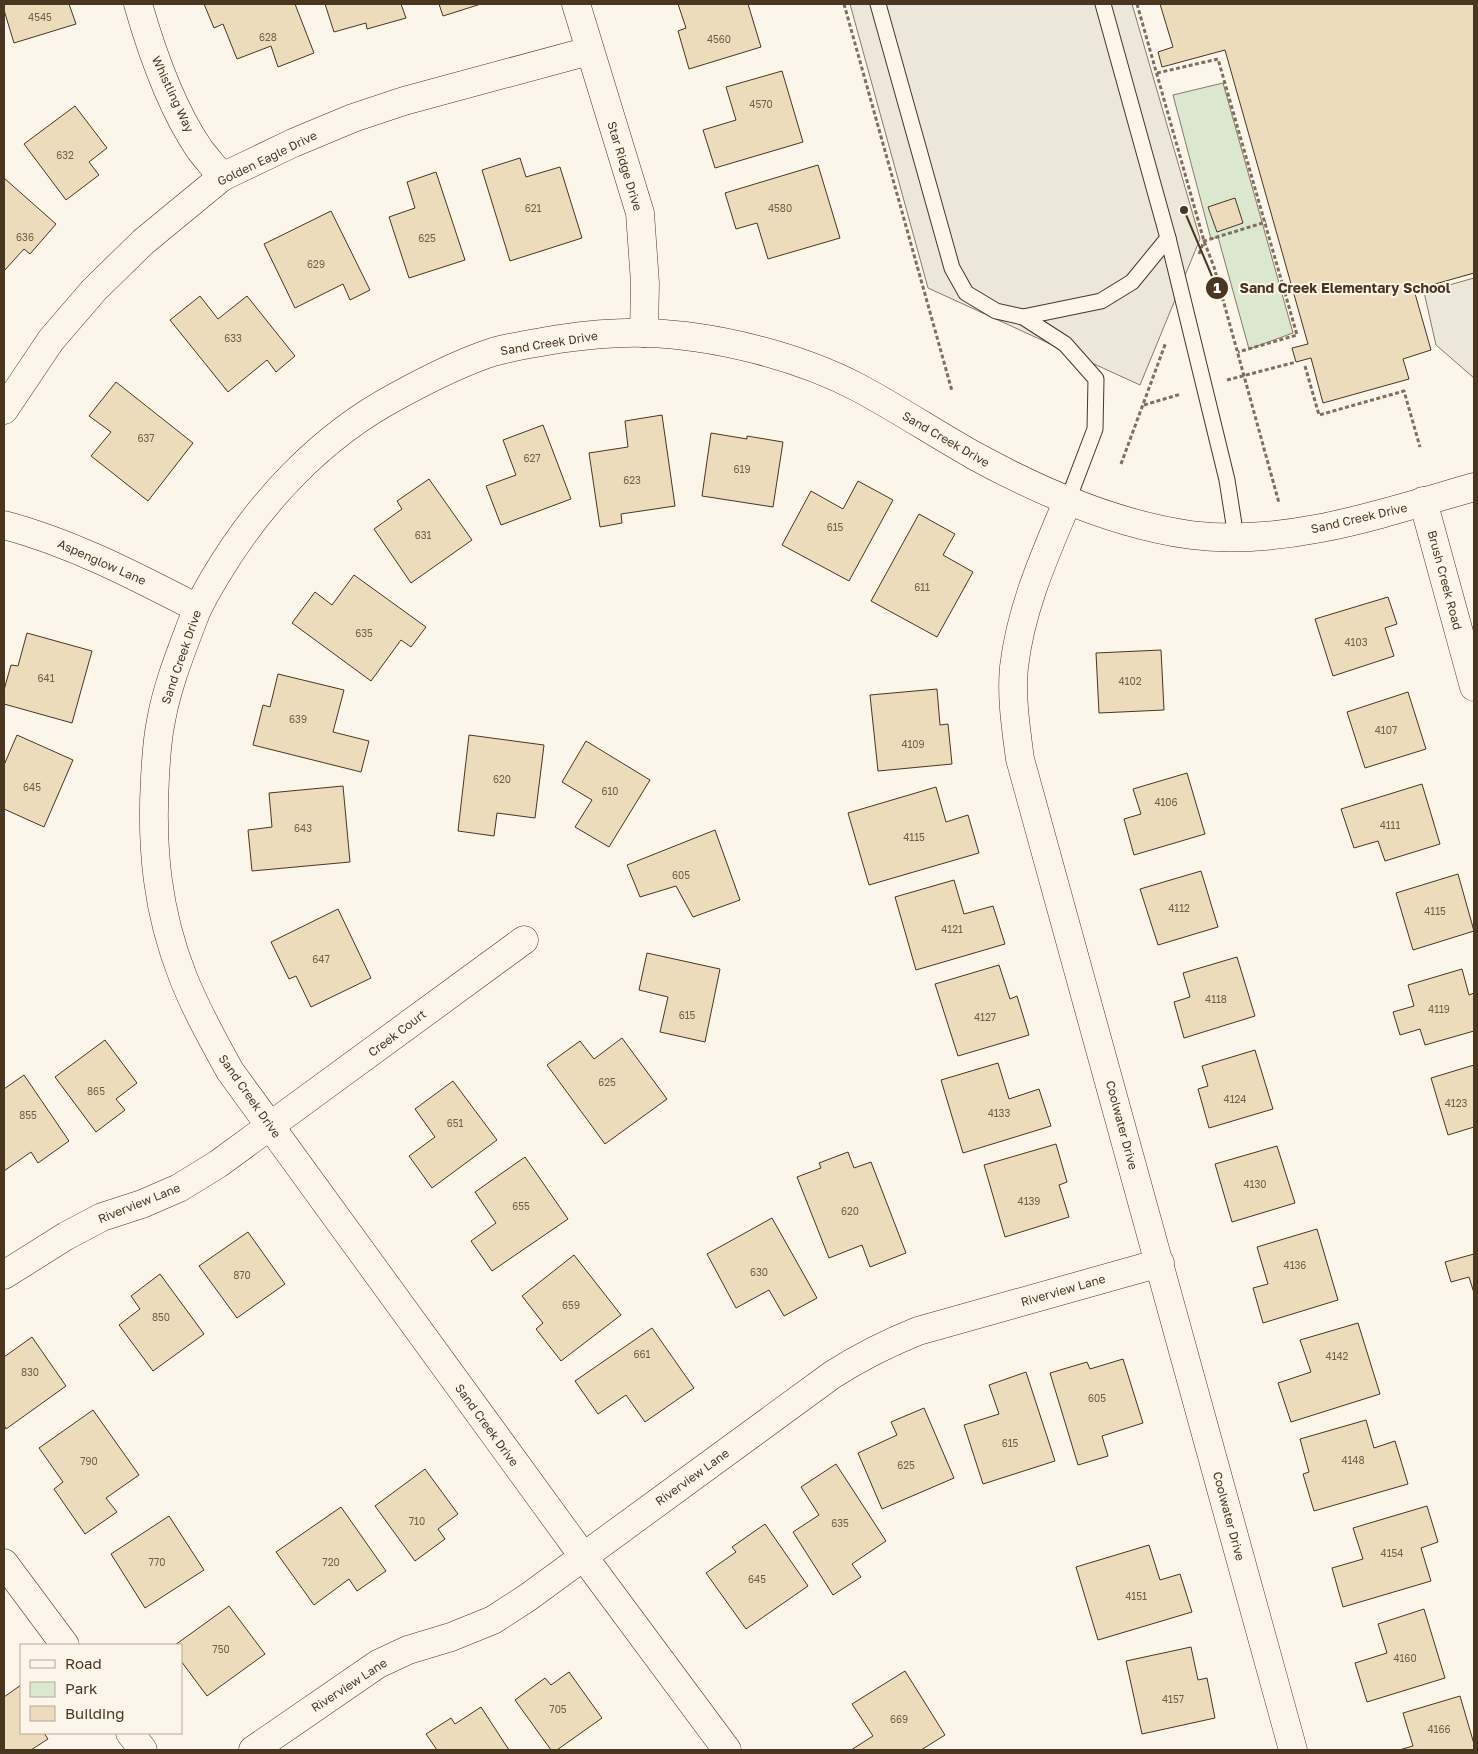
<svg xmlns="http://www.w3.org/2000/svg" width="1478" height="1754" font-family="'Golos Text',sans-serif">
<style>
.green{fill:#dce7d0;stroke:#887966}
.parking{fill:#ede7d9;stroke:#887966}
.building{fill:#ecdcbc;stroke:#4a3520}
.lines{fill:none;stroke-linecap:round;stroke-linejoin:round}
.lane-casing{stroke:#4a3520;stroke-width:17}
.street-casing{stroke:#4a3520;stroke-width:29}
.path{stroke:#7f6f5c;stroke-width:3;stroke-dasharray:4 2.5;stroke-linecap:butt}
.lane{stroke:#fbf6e9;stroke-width:15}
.street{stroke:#fbf6e9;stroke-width:28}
.labels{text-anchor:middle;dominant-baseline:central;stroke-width:4;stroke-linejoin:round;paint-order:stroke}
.number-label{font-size:10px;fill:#725f47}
.street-label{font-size:12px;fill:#4a3520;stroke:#fbf6e9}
.leader{fill:none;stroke:#4a3520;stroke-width:2}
.callout-dot{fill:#4a3520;stroke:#fbf6e9;stroke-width:2}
.mark-label{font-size:15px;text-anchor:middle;font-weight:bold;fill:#fff}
.callout-label{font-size:14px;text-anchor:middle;font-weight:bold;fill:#4a3520;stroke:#fbf6e9;stroke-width:4;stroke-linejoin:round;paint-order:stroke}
</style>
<rect width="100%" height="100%" fill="#fbf6e9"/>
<path class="green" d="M1223,83L1293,333L1249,349L1218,237L1211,239L1173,95Z"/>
<g class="parking">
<path d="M850,4H1132L1200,239L1140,385L928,288Z"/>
<path d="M1474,278V378L1436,345L1424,292Z"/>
</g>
<g class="building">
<path d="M4,4H69L76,24L14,43L4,10Z"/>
<path d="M204,4H295L314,53L278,67L271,46L237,59L223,24L214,28Z"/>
<path d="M325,4H401L406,18L367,29L366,23L334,32Z"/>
<path d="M439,4H481L443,16Z"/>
<path d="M678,4H748L761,47L689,69L678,31L686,28Z"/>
<path d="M1160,4H1474V273L1414,290L1431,350L1403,359L1409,379L1323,403L1311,358L1296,362L1292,348L1308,344L1225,50L1162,67L1158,52L1173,47Z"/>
<path d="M782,71L803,142L715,168L703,130L736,120L726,87Z"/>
<path d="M75,106L107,148L89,162L99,175L66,200L24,144Z"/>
<path d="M520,158L526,177L560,167L582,238L510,261L482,170Z"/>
<path d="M818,165L840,238L768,259L757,223L736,229L725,193Z"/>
<path d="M436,172L465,260L409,278L389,217L415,208L407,182Z"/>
<path d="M4,178L56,224L30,254L24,249L4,271Z"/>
<path d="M1235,198L1243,223L1217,232L1208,207Z"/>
<path d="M331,211L370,290L350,300L343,284L295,308L264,244Z"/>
<path d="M200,296L218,319L247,296L295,356L276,372L267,360L228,392L170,320Z"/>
<path d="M116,382L193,443L148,501L91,456L111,432L89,416Z"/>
<path d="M662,415L675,506L621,514L622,523L600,527L589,453L628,447L625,421Z"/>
<path d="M543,425L571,499L501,525L486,486L516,475L503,440Z"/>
<path d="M711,433L747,439V436L783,442L773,507L702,496Z"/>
<path d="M429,479L472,540L411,583L374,529L402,509L397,501Z"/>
<path d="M858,481L893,500L849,581L782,545L811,491L843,509Z"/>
<path d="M919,514L955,534L943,555L973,572L937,637L871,601Z"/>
<path d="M354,575L426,627L411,647L401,640L371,681L292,623L315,592L332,605Z"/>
<path d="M1388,597L1397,624L1385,628L1394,656L1333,676L1315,619Z"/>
<path d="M27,633L92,651L72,723L4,704V690L11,665L18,666Z"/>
<path d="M1161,650L1164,710L1099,713L1096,653Z"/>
<path d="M278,674L344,690L333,732L369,741L361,772L253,745L263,705L270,707Z"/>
<path d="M937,689L940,725L948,724L952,764L878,771L870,695Z"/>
<path d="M1408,692L1426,749L1365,768L1347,712Z"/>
<path d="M17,735L73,760L44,827L4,809V765Z"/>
<path d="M469,735L544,745L535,818L497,813L494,836L458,831Z"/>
<path d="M586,741L650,780L609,847L575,827L592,800L562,782Z"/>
<path d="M1187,773L1205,834L1134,855L1124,819L1141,814L1133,789Z"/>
<path d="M1422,784L1440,844L1385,861L1378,841L1354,848L1341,809Z"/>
<path d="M343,786L350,862L252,871L248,830L272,827L269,793Z"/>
<path d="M936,787L946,822L968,815L979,853L869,885L848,813Z"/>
<path d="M715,830L740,900L693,917L676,886L640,897L627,865Z"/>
<path d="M1201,871L1218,927L1158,945L1140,889Z"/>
<path d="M1458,874L1474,931L1413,950L1396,893Z"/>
<path d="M954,880L964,914L993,906L1005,944L916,970L895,897Z"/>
<path d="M338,909L371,978L311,1007L296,976L289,979L271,942Z"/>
<path d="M647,953L720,969L705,1042L660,1032L668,997L639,990Z"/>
<path d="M1237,957L1255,1016L1184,1038L1174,1002L1190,997L1183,973Z"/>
<path d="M999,965L1010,999L1017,996L1029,1035L958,1056L935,984Z"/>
<path d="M1462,969L1469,995L1474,993V1031L1425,1045L1420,1029L1400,1035L1393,1012L1414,1006L1408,985Z"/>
<path d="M622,1038L667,1099L605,1144L547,1065L580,1041L594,1059Z"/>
<path d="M105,1040L137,1083L116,1099L125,1110L96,1132L55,1077Z"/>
<path d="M1255,1050L1273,1109L1209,1128L1198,1089L1208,1086L1202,1066Z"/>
<path d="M998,1063L1009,1099L1039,1089L1051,1126L963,1153L941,1080Z"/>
<path d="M1474,1065V1127L1448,1135L1431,1078Z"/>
<path d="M24,1075L69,1141L38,1163L31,1152L4,1171V1089Z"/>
<path d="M453,1081L497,1140L432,1188L409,1156L435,1137L415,1109Z"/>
<path d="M1056,1144L1067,1182L1059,1185L1069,1217L1005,1237L984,1165Z"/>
<path d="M1277,1146L1295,1203L1232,1222L1215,1164Z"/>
<path d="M848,1152L854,1168L871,1162L906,1253L870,1267L862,1245L829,1258L797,1177L821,1168L819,1163Z"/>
<path d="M525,1157L568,1219L492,1271L471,1241L496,1223L475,1192Z"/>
<path d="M772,1218L817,1298L784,1316L769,1290L736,1308L707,1254Z"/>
<path d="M1317,1229L1338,1300L1263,1323L1253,1288L1268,1284L1257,1247Z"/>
<path d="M248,1232L285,1284L237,1318L199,1266Z"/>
<path d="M1474,1254V1293L1469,1277L1451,1282L1445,1262Z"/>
<path d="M574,1255L621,1315L561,1361L536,1329L543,1323L522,1296Z"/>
<path d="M160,1274L204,1334L153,1371L119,1325L140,1309L131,1296Z"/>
<path d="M1358,1323L1380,1394L1291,1422L1278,1383L1311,1372L1300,1340Z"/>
<path d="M652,1328L694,1388L645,1422L626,1395L598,1414L575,1381Z"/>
<path d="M32,1337L66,1386L6,1429L4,1425V1357Z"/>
<path d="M1123,1359L1143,1423L1102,1436L1108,1456L1078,1465L1050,1373L1087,1362L1090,1369Z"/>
<path d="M1026,1372L1055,1461L983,1484L964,1425L999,1414L989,1385Z"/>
<path d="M924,1408L954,1478L882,1509L858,1453L897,1435L891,1422Z"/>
<path d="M93,1410L139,1475L106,1498L117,1512L85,1534L54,1489L63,1482L39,1448Z"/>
<path d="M1366,1420L1374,1448L1395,1441L1408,1484L1314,1511L1303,1474L1309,1472L1300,1439Z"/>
<path d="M836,1464L886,1541L852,1564L861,1577L833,1595L793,1532L819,1515L801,1487Z"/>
<path d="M425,1469L458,1514L438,1529L445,1539L415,1561L375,1506Z"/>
<path d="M1427,1506L1438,1542L1421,1548L1431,1581L1343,1607L1332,1568L1363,1559L1353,1528Z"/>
<path d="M341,1507L386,1571L357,1591L349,1579L314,1605L276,1552Z"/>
<path d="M169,1516L204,1570L145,1608L111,1554Z"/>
<path d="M765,1524L808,1586L746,1629L706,1573L736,1552L732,1547Z"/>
<path d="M1149,1545L1160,1580L1180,1574L1192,1612L1098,1640L1076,1567Z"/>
<path d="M229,1606L265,1654L207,1696L181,1661V1645H175Z"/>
<path d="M1424,1609L1445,1678L1367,1702L1355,1663L1387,1653L1378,1624Z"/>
<path d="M1191,1647L1198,1680L1207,1678L1215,1718L1142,1734L1126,1661Z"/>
<path d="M905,1671L945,1735L921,1750H851L873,1736L852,1704Z"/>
<path d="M569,1672L602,1718L557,1750H551L515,1700L545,1678L551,1685Z"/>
<path d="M21,1685V1733H44L48,1739L31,1750H4V1697Z"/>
<path d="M1460,1696L1474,1744V1750H1399L1413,1746L1403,1713Z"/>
<path d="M481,1707L509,1750H437L426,1734L451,1718L455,1724Z"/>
</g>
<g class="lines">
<defs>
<g id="lane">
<path d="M878,4L952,268L966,293L996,311L1023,317L1065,344L1096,379L1095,429L1068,500"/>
<path d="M1168,238L1227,480L1236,537"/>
<path d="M1023,317L1101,301L1132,282L1168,238L1103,4"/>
</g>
<g id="street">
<path d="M138,4C152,53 171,108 200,150C207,159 215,168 222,177"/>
<path d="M576,4L640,213L645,283L644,333"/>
<path d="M4,410L51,340L94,290L143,242L222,177L293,143L353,118L404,101L589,51"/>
<path d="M1068,500C1045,555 1021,607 1014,667C1011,697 1016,729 1020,759L1293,1750"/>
<path d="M1423,501L1474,687"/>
<path d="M4,525C72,543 135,576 197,608"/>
<path d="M4,1275L66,1236L102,1217L142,1204L179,1188L218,1164L524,940"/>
<path d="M4,1563L65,1645"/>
<path d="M130,1733L143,1750"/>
<path d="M253,1750L378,1664L408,1650L451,1637L493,1620L527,1598L832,1375C860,1357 888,1343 918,1331L1160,1263"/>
<path d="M727,1750L583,1556L230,1071C213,1040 196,1010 183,977C157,911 151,848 155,778C156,759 157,739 161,721C167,686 181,652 193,620C198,605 207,591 215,577C259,503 320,437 397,396C428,379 459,363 493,352C514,346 537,343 559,339C587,335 617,332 646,333C714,335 798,356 859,388C898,409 936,434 975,456C1039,491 1118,525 1191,535C1287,547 1384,513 1474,487"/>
</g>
</defs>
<use href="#lane" class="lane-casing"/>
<use href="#street" class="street-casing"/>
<g class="path">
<path d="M844,4L952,391"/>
<path d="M1137,4L1204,241L1214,267L1279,503"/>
<path d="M1157,73L1218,59L1297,335L1238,352"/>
<path d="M1199,254L1204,241L1266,222"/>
<path d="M1305,366L1319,415L1404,391L1420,447"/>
<path d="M1227,380L1296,362"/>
<path d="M1144,405L1181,394"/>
<path d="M1121,464L1166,342"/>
</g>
<use href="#lane" class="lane"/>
<use href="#street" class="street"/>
</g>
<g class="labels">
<g class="number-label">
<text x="40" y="17">4545</text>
<text x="268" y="37">628</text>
<text x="719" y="39">4560</text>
<text x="761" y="104">4570</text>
<text x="65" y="155">632</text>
<text x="533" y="208">621</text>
<text x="780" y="208">4580</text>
<text x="25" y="237">636</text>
<text x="427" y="238">625</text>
<text x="316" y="264">629</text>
<text x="233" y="338">633</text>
<text x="146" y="438">637</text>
<text x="532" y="458">627</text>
<text x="742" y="469">619</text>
<text x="632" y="480">623</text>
<text x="835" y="527">615</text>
<text x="423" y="535">631</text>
<text x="922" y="587">611</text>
<text x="364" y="633">635</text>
<text x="1356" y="642">4103</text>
<text x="46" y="678">641</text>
<text x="1130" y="681">4102</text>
<text x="298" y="719">639</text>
<text x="1386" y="730">4107</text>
<text x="913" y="744">4109</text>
<text x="502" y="779">620</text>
<text x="32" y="787">645</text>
<text x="610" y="791">610</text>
<text x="1166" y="802">4106</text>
<text x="1390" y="825">4111</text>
<text x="303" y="828">643</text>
<text x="914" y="837">4115</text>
<text x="681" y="875">605</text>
<text x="1179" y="908">4112</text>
<text x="1435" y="911">4115</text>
<text x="952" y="929">4121</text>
<text x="321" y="959">647</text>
<text x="1216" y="999">4118</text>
<text x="1439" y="1009">4119</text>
<text x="687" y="1015">615</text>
<text x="985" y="1017">4127</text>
<text x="607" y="1082">625</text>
<text x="96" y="1091">865</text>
<text x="1235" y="1099">4124</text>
<text x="1456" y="1103">4123</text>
<text x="999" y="1113">4133</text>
<text x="28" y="1115">855</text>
<text x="455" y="1123">651</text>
<text x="1255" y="1184">4130</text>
<text x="1029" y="1201">4139</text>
<text x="521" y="1206">655</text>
<text x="850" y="1211">620</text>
<text x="1295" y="1265">4136</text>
<text x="759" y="1272">630</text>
<text x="242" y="1275">870</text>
<text x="571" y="1305">659</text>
<text x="161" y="1317">850</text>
<text x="642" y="1354">661</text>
<text x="1337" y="1356">4142</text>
<text x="30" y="1372">830</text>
<text x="1097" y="1398">605</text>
<text x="1010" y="1443">615</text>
<text x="1353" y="1460">4148</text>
<text x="89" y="1461">790</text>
<text x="906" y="1465">625</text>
<text x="417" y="1521">710</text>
<text x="840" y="1523">635</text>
<text x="1392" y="1553">4154</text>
<text x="157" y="1562">770</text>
<text x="331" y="1562">720</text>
<text x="757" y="1579">645</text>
<text x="1136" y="1596">4151</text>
<text x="221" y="1649">750</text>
<text x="1405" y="1658">4160</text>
<text x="1173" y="1699">4157</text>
<text x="558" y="1709">705</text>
<text x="899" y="1719">669</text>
<text x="1439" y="1729">4166</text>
</g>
<g class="street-label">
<text transform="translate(173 94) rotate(65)">Whistling Way</text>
<text transform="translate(267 158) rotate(-26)">Golden Eagle Drive</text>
<text transform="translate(625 166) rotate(73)">Star Ridge Drive</text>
<text transform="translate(549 343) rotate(-9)">Sand Creek Drive</text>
<text transform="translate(946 439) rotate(30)">Sand Creek Drive</text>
<text transform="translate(1359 518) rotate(-13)">Sand Creek Drive</text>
<text transform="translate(102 562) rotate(24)">Aspenglow Lane</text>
<text transform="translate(1445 580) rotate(75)">Brush Creek Road</text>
<text transform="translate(181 657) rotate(-71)">Sand Creek Drive</text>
<text transform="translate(397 1033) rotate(-37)">Creek Court</text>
<text transform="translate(250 1096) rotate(55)">Sand Creek Drive</text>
<text transform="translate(1122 1125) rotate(75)">Coolwater Drive</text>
<text transform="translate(139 1203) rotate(-22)">Riverview Lane</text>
<text transform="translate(1063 1290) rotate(-16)">Riverview Lane</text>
<text transform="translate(487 1425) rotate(54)">Sand Creek Drive</text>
<text transform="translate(692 1477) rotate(-36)">Riverview Lane</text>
<text transform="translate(1229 1516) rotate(75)">Coolwater Drive</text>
<text transform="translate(349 1685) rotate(-33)">Riverview Lane</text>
</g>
</g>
<path class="leader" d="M1184 210L1217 288"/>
<g class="callout-dot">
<circle cx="1184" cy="210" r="5"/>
<circle cx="1217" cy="288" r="12"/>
</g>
<g class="mark-label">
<text x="1217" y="293">1</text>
</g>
<g class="callout-label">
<text x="1345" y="293">Sand Creek Elementary School</text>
</g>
<rect width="1478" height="1754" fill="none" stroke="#4a3520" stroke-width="10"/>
<rect x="20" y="1644" width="162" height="90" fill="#fbf6e9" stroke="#b4a999"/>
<rect x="30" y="1660" width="25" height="8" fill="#fbf6e9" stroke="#b4a999"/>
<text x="65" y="1669" font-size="15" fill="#4a3520">Road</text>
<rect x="30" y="1682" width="25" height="15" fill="#dce7d0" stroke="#b4a999"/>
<text x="65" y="1694" font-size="15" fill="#4a3520">Park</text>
<rect x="30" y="1706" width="25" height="15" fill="#ecdcbc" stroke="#b4a999"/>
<text x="65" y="1719" font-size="15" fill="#4a3520">Building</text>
</svg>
